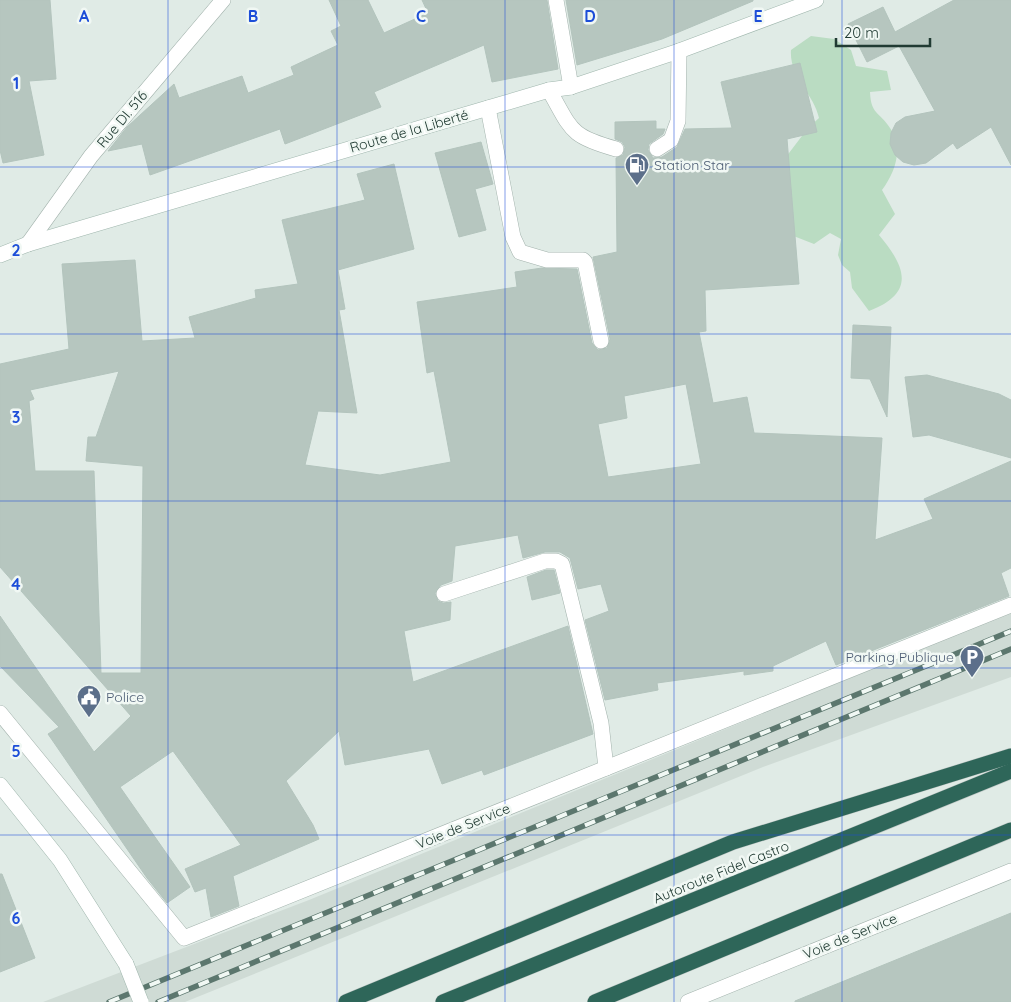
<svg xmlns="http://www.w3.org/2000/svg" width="1011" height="1002" font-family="Quicksand,sans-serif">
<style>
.built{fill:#cfdbd5}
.green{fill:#badcc2}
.building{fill:#b6c6bf;stroke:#b3c4bd;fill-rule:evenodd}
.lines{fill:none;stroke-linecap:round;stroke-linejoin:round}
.lane-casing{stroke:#a3b3ad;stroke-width:16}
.street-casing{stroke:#a3b3ad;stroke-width:16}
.secondary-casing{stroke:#9fb6ad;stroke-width:16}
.highway-casing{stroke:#c1c8c6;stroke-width:16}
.lane{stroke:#fff;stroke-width:15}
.street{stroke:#fff;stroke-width:15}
.secondary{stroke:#fff;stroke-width:15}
.highway{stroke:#2e6659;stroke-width:15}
.rail-casing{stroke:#5c776e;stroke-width:5.5}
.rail{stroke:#f1f8f4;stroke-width:4;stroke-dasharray:11;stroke-linecap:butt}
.secondary-bridge-casing{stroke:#9fb6ad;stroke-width:16;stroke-linecap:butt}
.secondary-bridge{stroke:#fff;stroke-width:15}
.grid{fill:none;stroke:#1d4ed8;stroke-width:1;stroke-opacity:0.55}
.labels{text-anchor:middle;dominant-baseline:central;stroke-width:5;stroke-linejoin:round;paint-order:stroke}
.street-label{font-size:14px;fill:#213b33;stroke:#f1f8f4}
.service-label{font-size:14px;fill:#4e5e75;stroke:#f1f8f4;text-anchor:start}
.grid-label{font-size:16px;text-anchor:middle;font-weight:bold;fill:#1d4ed8;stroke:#f1f8f4;stroke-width:5;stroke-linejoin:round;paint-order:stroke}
</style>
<rect width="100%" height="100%" fill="#e0ebe6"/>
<path class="built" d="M1011,612V677L763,767L185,1002H43L309,900Z"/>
<path class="green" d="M811,36L834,39L851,50L856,66L887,71L891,90L870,92C871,115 879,111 890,128C904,149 895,172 882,190L895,214L879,235C906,267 916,293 869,311L852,288L850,272L842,265L838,255L841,239L830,233L814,244L791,235L786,157L808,128L819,118C814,94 789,77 791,50Z"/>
<g class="building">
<path d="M0,0H50L56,79L29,81L44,155L3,163L0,150Z"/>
<path d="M329,0H368L384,33L428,13L422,0H547L558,69L492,82L484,45L374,92L381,107L285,144L280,129L150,175L142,144L108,151L127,127L174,84L179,98L242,76L248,93L294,75L291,67L338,45L331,31L341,26Z"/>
<path d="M566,0H753V1L662,39L577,65Z"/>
<path d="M954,0H1011V165L991,127L957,149L953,143L926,163L914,165L903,162L895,155L890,144L891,133L896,123L905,117L935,111L899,46L867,62L848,24L883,7L895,32Z"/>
<path d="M800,63L817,132L787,139L799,284L705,290L706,331L699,332L713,403L747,397L754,433L882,438L875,540L933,519L924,499L1011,461V568L1001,573L1009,596L836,665L826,641L773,666V671L744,675V671L657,683L658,690L605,700L585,620L609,611L601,584L578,589L570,558L560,552H545L523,558L518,535L455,546L452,581L441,585L435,593L438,601L443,603L451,602L450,620L404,631L413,682L568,626L593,734L484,775L482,770L442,784L429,749L345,765L339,731L286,781L313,825L319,839L233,876L239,906L211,917L206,888L195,892L185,869L241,845L173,751L120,787L190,887L167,903L147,878L48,734L59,727L0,666V616L94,752L131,716L0,567V364L69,349L62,264L135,260L142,341L195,338L189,317L256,298L255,290L298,284L282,220L365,200L357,174L394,164L414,249L338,270L345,309L339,310L357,413L318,411L305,465L380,475L451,462L434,371L427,373L417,302L517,287L515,272L542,268L577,269L592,343L598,350L607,348L610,339L593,257L617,252L616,158L623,155L625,147L622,142L615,139V122L656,121V129H665L663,134L649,144L648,150L653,158L662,157L677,147L685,129L732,128L721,82ZM119,371L96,437H88L86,461L143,466L141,673H101L94,471H35L29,401L34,399L30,390ZM686,384L701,464L608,477L598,424L627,418L624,396Z"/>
<path d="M481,142L493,184L475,189L486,230L459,237L435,153Z"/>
<path d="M853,325L891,327L887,417L870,379L851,378Z"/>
<path d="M927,375L999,394L1011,400V458L929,435L913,437L905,377Z"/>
<path d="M546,570H554L560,593L532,600L527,577Z"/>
<path d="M0,874H2L35,958L0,972Z"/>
<path d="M1011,913V1002H795V1001Z"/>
</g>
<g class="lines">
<defs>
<g id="lane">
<path d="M549,90C572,130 569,136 616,149"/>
<path d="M657,149L671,140L678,121L679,51"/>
</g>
<g id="street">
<path d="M556,0L571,87"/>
<path d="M488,108L513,237L520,252L547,260H583L585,262L601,341"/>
<path d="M28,244L91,156L223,0"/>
<path d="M444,594L545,561H556L562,564L601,723L606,768"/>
<path d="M0,713L184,938L1011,605"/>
<path d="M688,1002L1011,871"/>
</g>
<g id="secondary">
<path d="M0,255L28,244L488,108L549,90L571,87L679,51L816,0"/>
<path d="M0,785L60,860L126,964"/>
</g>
<g id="highway">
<path d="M346,1002L733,842L1011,756"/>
<path d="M443,1002L1011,771"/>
<path d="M595,1002L1011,830"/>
</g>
</defs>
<use href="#lane" class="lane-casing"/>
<use href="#street" class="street-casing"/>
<use href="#secondary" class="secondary-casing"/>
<use href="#highway" class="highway-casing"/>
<use href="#lane" class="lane"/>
<use href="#street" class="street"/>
<use href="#secondary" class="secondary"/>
<use href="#highway" class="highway"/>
<defs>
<g id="rail">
<path d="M109,1002L1011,631"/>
<path d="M158,1002L1011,649"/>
</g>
</defs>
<use href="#rail" class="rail-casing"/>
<use href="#rail" class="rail"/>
<defs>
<path id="secondary-bridge" d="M126,964L141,1002"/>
</defs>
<use href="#secondary-bridge" class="secondary-bridge-casing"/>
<use href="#secondary-bridge" class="secondary-bridge"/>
</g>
<path class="grid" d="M168,0V1002M337,0V1002M505,0V1002M674,0V1002M842,0V1002M0,167H1011M0,334H1011M0,501H1011M0,668H1011M0,835H1011"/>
<defs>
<symbol id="fuel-pin" viewBox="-11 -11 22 30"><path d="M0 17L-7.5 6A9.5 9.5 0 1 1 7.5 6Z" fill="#5c6f8a" stroke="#f1f8f4"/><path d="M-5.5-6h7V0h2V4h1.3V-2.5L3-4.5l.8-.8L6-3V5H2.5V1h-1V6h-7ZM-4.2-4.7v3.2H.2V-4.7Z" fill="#fff"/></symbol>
<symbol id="parking-pin" viewBox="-11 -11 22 30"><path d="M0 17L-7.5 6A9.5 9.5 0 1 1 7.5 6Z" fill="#5c6f8a" stroke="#f1f8f4"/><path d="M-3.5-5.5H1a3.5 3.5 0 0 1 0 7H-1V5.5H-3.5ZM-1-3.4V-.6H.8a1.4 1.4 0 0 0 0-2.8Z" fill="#fff"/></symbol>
<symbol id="civic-pin" viewBox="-11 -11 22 30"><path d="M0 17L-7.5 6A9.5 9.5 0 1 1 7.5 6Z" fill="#5c6f8a" stroke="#f1f8f4"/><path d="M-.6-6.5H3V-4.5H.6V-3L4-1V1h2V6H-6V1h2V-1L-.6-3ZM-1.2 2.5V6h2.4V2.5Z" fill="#fff"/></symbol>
</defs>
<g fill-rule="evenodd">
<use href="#fuel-pin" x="623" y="151" width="28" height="38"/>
<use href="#parking-pin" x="958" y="643" width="28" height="38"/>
<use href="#civic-pin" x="75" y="683" width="28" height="38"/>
</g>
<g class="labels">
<g class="street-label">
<text transform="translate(122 119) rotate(-50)">Rue DI. 516</text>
<text transform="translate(409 131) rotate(-16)">Route de la Liberté</text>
<text transform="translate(463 826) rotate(-22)">Voie de Service</text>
<text transform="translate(721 872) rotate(-22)">Autoroute Fidel Castro</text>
<text transform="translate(850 936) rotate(-22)">Voie de Service</text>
</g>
<g class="service-label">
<text x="654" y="165">Station Star</text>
<text x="954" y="657" text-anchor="end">Parking Publique</text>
<text x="106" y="697">Police</text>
</g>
</g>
<g class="grid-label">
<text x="84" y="22">A</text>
<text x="253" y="22">B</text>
<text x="421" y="22">C</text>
<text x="590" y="22">D</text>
<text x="758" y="22">E</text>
<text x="16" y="89">1</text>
<text x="16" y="256">2</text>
<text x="16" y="423">3</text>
<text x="16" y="590">4</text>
<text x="16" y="757">5</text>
<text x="16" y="924">6</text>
</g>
<path d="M836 38v8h94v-8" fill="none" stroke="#213b33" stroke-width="2.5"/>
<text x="844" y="38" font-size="15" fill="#213b33" stroke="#f1f8f4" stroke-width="4" paint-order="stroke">20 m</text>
</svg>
